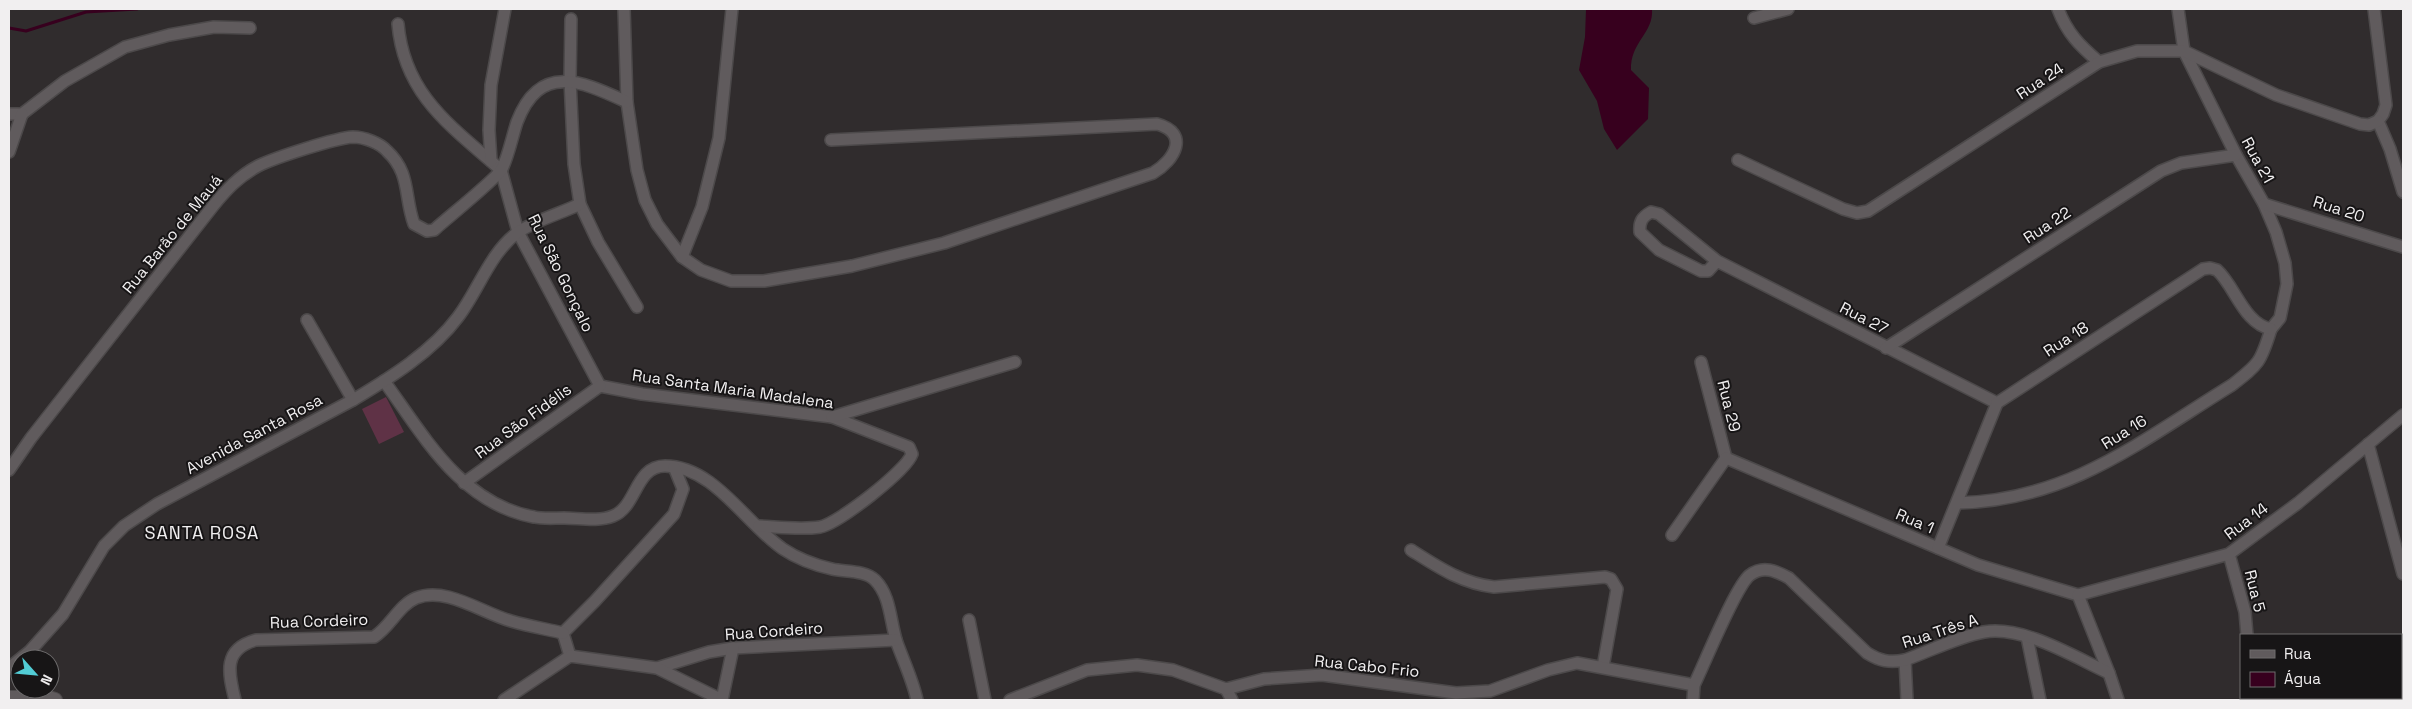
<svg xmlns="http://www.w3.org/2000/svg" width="2412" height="709" font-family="'Space Grotesk',sans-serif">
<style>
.green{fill:#5f3246}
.water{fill:#37001e}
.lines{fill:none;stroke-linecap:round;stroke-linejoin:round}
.stream{stroke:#37001e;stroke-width:3}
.minor-casing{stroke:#4c494a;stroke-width:14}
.tertiary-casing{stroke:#4c494a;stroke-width:16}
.minor{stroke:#605b5d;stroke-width:11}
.tertiary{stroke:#605b5d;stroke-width:14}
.labels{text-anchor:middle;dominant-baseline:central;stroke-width:4;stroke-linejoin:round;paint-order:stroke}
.street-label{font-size:16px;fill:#f1eff0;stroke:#171516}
.neighbourhood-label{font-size:18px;letter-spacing:1px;fill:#f1eff0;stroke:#171516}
</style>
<rect width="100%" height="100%" fill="#302c2d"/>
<path class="green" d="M386,397L404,432L379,444L362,409Z"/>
<path class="water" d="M1586,9H1652C1654,33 1630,42 1631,70L1649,88L1648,119L1617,150L1604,129L1597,101L1579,70L1585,37Z"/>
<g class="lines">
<path class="stream" d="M9,28L26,31L86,12L137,9"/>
<defs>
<g id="minor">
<path d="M624,9L627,102L637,170L645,200L657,224L682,257L701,270L731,281H764L852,266L944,243L1153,173C1175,160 1190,133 1157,124L831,140"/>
<path d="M2058,9C2067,33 2080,46 2099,62"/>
<path d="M2178,9L2184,51L2236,155L2264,204L2276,232L2285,263L2287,284L2280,318L2271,329"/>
<path d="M2374,9L2386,105L2383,114L2378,121L2390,149L2403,192"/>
<path d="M1754,18L1788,9"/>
<path d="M571,19L570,80L574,164L580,204L598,242L637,307"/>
<path d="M398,24C404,95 452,127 501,170"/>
<path d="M9,114H22L65,81L125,47L169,35L214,27L250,28"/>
<path d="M9,152L22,114"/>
<path d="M1738,160L1843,209L1857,213L1868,211L2099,62L2137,51H2184L2276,95L2360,124L2369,125L2378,121"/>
<path d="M491,161L489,130L491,85L505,9"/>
<path d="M501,170L518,232L600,386"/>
<path d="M2264,204L2403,247"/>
<path d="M682,257L702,207L719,138L732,9"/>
<path d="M1717,261L1708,271H1701L1659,250L1640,232C1639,222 1642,217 1651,212L1659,214L1717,261L1997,403"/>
<path d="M307,320L353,400"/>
<path d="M1886,348L2161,171L2181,163L2236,155"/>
<path d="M1701,362L1726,458"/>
<path d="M384,381C424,436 461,504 534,517C543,519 554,518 564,518C579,518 598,522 613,516C637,507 635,466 665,466C714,466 746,524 783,549C798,559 814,565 832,569C844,572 865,570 875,580C891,596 890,622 897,643C904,662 913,681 917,700"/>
<path d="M600,386L642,394L832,417L909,447L912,454C906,471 839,523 820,527C800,530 779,527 759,526"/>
<path d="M832,417L1015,362"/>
<path d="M2368,444L2403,574"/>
<path d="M1726,458L1978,565L2078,595L2109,673L2118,700"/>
<path d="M9,470L31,438L213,206C226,190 239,176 258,166C274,158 335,138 353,137C364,137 380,143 387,151C411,173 404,197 414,224L427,231L434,230C446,219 496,179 502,169C509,154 512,137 517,122C540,61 583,82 627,102"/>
<path d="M464,483L600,386"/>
<path d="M1957,503C2068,501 2141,441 2232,385C2259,364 2261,362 2271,329"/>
<path d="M1672,535L1726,458"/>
<path d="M1938,548L1997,403L2203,269L2210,268L2217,270C2235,286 2244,324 2271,329"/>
<path d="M1411,550C1438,567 1461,583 1494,587L1605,577L1611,579L1617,589L1603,667"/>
<path d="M2229,554L2245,612L2247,635"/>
<path d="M2078,595L2229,554L2298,503L2403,415"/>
<path d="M969,620L985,700"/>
<path d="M563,633L595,601L674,514L683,489L674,467"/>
<path d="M563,633L570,656"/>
<path d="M2027,637L2040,700"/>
<path d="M1905,660L1907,700"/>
<path d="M9,668L30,651L63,614L104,546L124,526L157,504L353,400C390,378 432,352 458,317C478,291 490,253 517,233C533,221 562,213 580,204"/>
<path d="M657,668L709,652L733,648L896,640"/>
<path d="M1226,689L1232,700"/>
<path d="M2251,698V700"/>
<path d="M235,700C228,672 223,649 256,640L374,637C390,627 399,605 416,598C446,586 482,613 511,621C528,626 546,629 563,633"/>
<path d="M504,700L570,656L657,668L722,700"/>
<path d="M722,700L733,648"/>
<path d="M1010,700L1087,670L1137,665L1173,670L1226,689L1264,679L1322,675L1456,693L1490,691L1548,670L1577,663L1694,685"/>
<path d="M1693,700L1694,685C1704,665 1736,585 1750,575C1763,565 1776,571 1789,578L1867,653C1880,661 1889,663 1905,660C1930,651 1957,637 1984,632C2023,625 2074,657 2109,673"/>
</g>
<g id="tertiary">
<path d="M9,698H32"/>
<path d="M26,700L45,697L55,700"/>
</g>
</defs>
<use href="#minor" class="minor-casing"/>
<use href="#tertiary" class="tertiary-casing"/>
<use href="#minor" class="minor"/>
<use href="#tertiary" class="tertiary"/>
</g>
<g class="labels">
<g class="street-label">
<text transform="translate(2040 81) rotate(-33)">Rua 24</text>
<text transform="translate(2258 160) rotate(61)">Rua 21</text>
<text transform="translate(2339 209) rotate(18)">Rua 20</text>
<text transform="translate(2047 225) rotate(-33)">Rua 22</text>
<text transform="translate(172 234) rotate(-51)">Rua Barão de Mauá</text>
<text transform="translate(561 273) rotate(64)">Rua São Gonçalo</text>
<text transform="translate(1864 318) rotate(27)">Rua 27</text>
<text transform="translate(2066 339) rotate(-33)">Rua 18</text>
<text transform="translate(733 389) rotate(8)">Rua Santa Maria Madalena</text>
<text transform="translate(1729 406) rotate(76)">Rua 29</text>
<text transform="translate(523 421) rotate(-36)">Rua São Fidélis</text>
<text transform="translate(2124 432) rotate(-32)">Rua 16</text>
<text transform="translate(254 434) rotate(-28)">Avenida Santa Rosa</text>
<text transform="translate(1915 521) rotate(23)">Rua 1</text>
<text transform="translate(2246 521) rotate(-37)">Rua 14</text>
<text transform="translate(2255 591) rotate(76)">Rua 5</text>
<text transform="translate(319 621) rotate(-2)">Rua Cordeiro</text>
<text transform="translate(774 631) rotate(-4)">Rua Cordeiro</text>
<text transform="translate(1940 631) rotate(-18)">Rua Três A</text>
<text transform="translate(1367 666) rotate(6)">Rua Cabo Frio</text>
</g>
<g class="neighbourhood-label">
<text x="202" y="532">SANTA ROSA</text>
</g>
</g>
<rect width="2412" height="709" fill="none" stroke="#f1eff0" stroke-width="20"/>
<rect x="2240" y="634" width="162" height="65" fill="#171516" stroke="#6e6c6d"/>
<rect x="2250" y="650" width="25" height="8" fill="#605b5d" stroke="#6e6c6d"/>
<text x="2284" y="659" font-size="15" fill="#f1eff0">Rua</text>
<rect x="2250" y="672" width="25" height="15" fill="#37001e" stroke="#6e6c6d"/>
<text x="2284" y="684" font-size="15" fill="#f1eff0">Água</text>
<g transform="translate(35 674) rotate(117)"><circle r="24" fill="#171516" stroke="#6e6c6d"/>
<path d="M0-4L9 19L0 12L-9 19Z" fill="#52ccd5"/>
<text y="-8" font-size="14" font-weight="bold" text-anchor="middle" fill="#f1eff0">N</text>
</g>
</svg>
